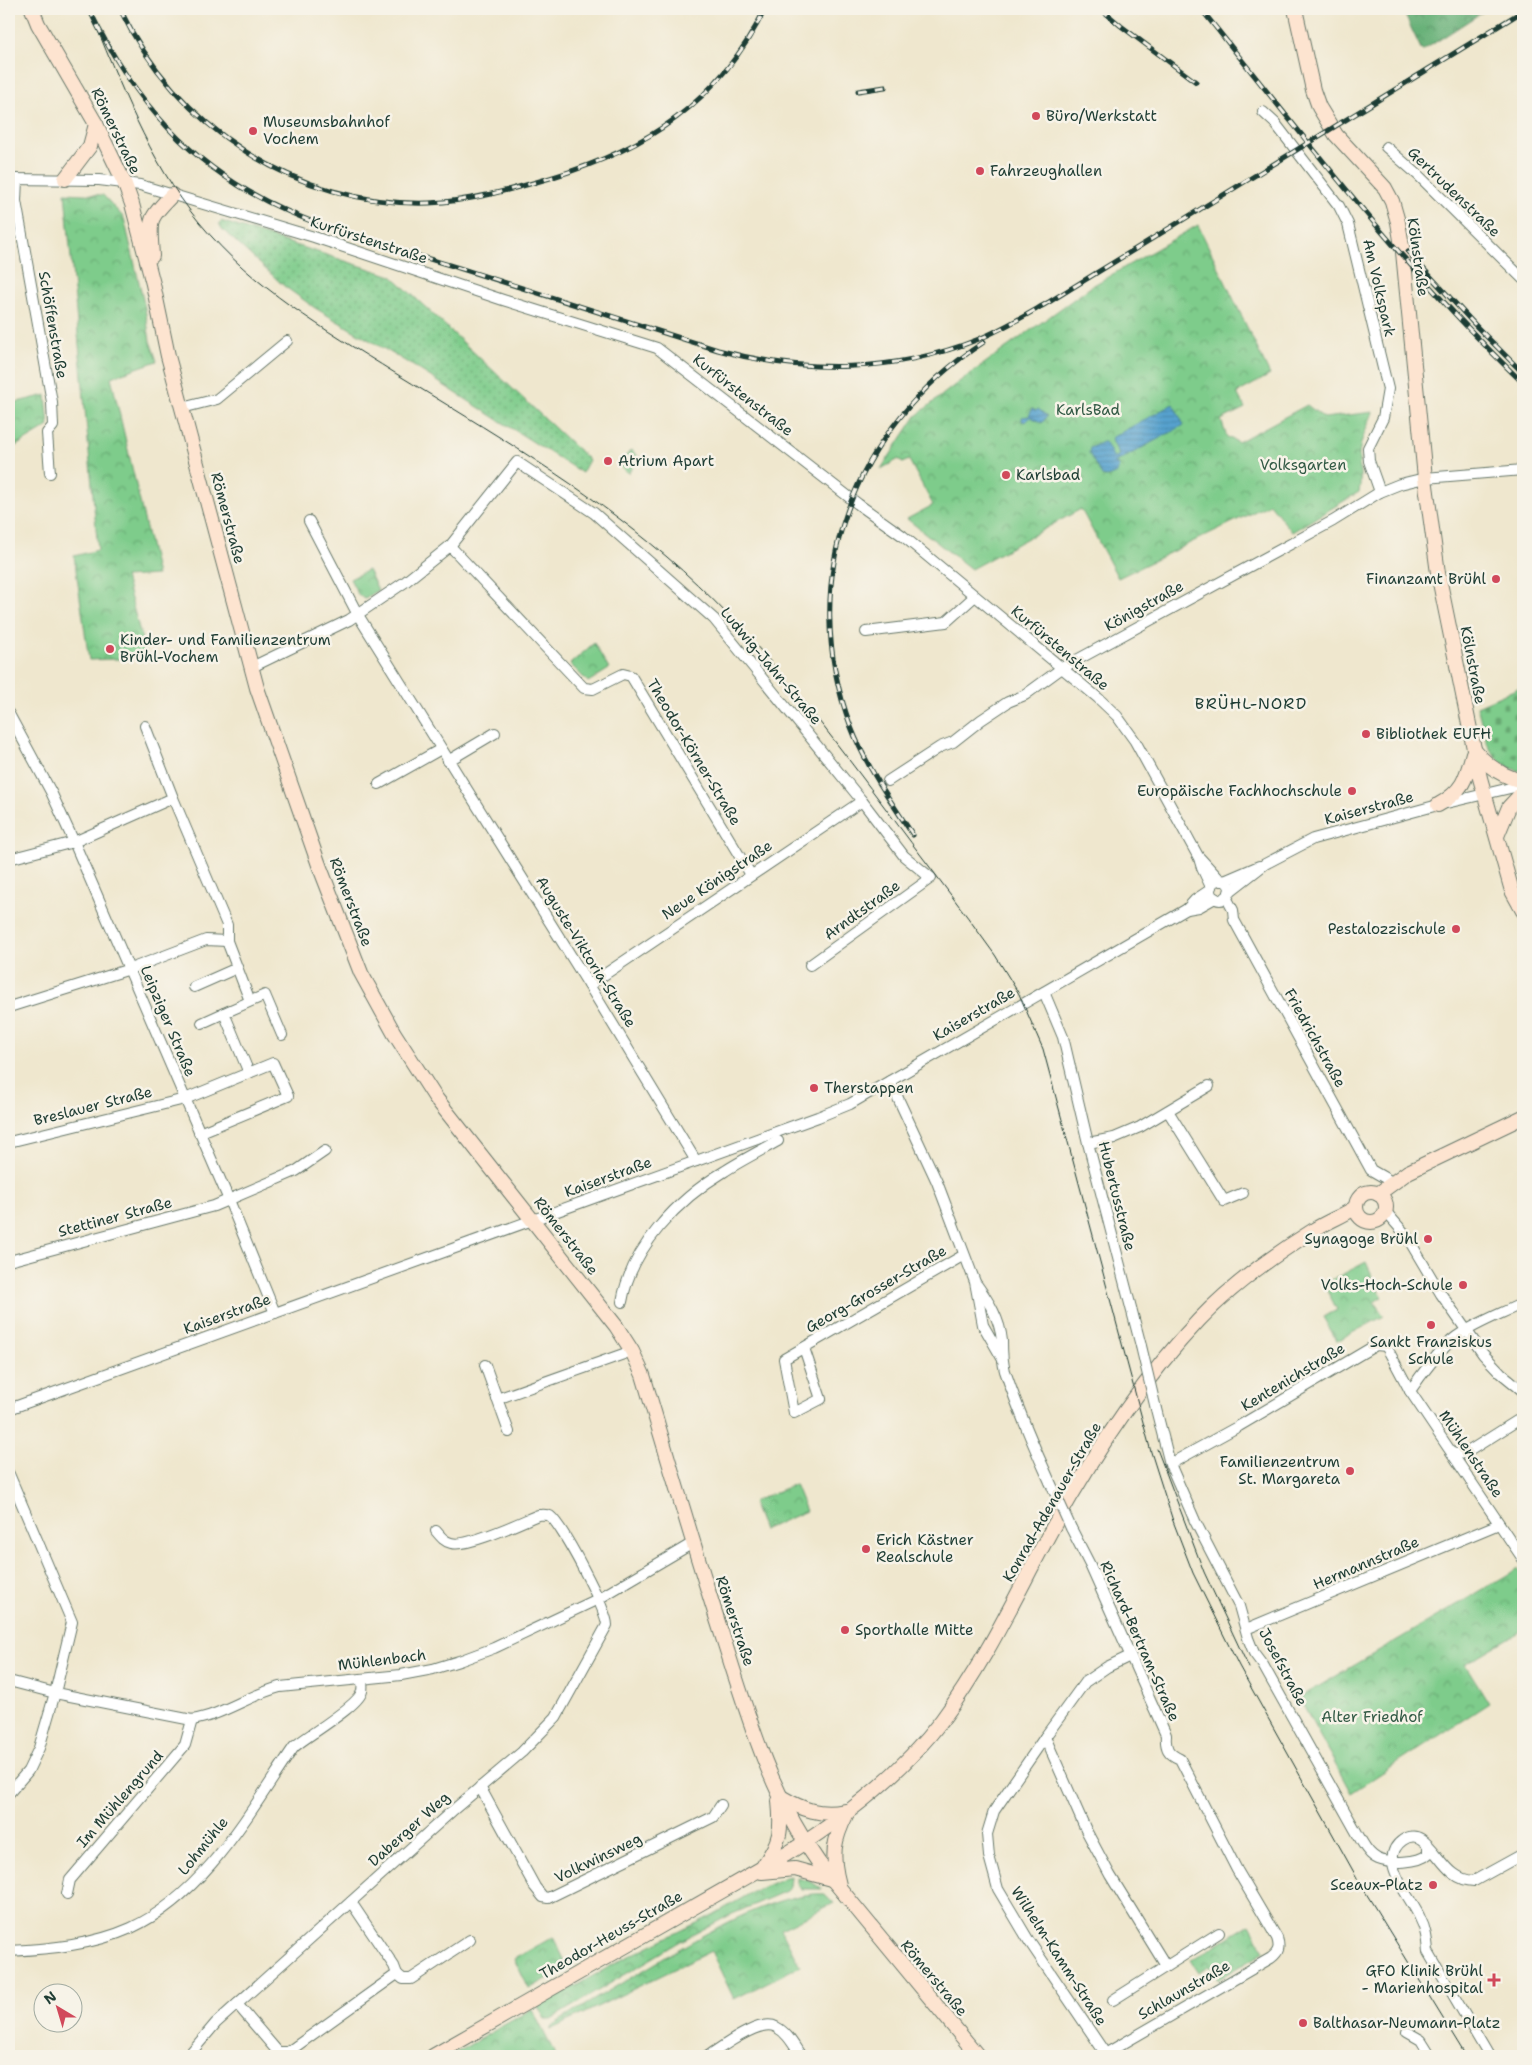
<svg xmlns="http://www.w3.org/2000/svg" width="1532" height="2065" font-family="'Shantell Sans',sans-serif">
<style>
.forest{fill:url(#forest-crowns);stroke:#427656}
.cemetery{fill:url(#cemetery-stones);stroke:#4e8460}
.park{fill:url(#park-crowns);stroke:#4e8460}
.garden{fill:url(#garden-dots);stroke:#4e8460}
.water{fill:url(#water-rules);stroke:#3b7082}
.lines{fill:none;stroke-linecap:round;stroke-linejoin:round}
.street-casing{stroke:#68786a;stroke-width:12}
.secondary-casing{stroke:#68786a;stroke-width:16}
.street{stroke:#fff;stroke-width:10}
.secondary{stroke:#fde4d0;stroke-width:14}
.tram{stroke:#1f3d34;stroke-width:1}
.rail-casing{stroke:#1f3d34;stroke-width:5}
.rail{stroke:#f7f3e8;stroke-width:3;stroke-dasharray:9;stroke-linecap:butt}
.street-bridge-casing{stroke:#68786a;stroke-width:12;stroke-linecap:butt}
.street-bridge{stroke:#fff;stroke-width:10}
.poi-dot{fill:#d1495b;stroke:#f7f3e8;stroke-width:2}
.labels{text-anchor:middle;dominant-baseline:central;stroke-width:5;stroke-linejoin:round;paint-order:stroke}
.poi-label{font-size:15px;fill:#1f3d34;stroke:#f7f3e8;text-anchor:start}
.street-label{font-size:15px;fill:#1f3d34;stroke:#f7f3e8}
.park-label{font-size:15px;fill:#325a45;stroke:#f7f3e8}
.neighbourhood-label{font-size:16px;letter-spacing:1px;fill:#1f3d34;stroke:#f7f3e8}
</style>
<defs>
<pattern id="forest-crowns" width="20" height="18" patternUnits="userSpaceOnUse" patternTransform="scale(1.25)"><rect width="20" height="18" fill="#66b077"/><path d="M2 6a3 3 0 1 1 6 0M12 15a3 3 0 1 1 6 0" fill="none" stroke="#539062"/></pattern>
<pattern id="cemetery-stones" width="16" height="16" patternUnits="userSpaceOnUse" patternTransform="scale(1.25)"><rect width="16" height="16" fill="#7ecc8b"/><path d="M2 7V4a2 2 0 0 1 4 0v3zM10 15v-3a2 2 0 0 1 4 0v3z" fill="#67a772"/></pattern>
<pattern id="park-crowns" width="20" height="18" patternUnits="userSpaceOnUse" patternTransform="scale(1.25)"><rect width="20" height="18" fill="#7ecc8b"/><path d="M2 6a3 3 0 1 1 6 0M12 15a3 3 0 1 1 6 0" fill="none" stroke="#67a772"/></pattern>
<pattern id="garden-dots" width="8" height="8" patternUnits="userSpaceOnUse" patternTransform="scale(1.25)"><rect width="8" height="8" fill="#7ecc8b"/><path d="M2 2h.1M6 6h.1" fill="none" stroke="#67a772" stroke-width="1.8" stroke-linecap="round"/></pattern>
<pattern id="water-rules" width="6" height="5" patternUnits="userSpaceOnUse" patternTransform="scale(1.25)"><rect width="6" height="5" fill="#57a2cf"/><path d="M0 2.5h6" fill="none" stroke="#4785a9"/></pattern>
</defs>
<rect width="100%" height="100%" fill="#f7f3e8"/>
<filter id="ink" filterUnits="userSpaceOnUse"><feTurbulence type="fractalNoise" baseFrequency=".02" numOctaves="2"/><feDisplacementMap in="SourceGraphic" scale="10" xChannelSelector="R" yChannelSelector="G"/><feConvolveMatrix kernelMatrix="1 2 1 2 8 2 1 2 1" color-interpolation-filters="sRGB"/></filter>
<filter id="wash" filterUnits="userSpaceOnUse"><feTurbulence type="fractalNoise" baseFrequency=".0096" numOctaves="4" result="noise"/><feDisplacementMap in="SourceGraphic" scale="20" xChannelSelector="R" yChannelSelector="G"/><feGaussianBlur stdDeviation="1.12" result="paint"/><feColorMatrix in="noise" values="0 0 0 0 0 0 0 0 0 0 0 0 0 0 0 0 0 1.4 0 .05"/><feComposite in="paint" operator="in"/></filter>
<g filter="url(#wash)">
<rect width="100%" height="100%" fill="#efe7ce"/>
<path class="forest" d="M1402,9H1487L1422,51Z"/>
<path class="cemetery" d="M1523,686V772C1486,763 1486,738 1477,706Z"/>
<g class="park">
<path d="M65,193L103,195L124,218L145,308L150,341L157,361L111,377L157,575L125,577L147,658L89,660L74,556L98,550Z"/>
<path d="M1198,225L1270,375L1237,393L1245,408L1221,420L1227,437L1238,442L1307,405L1324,418L1373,412C1368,426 1359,442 1359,457C1359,471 1362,476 1359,492L1292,532L1270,504L1118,578L1081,509L971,569L907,519L933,505L909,460L902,463L899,459L881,469L916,416L956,384L1092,286Z"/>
<path d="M46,395L49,426L9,450V404Z"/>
<path d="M368,570L378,590L365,598L359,596L350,579Z"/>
<path d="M594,643L609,669L588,682L570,664Z"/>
<path d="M1366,1262L1382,1297L1374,1302L1384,1316L1337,1341L1323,1317L1337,1310L1324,1284Z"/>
<path d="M795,1484L806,1511L763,1530L752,1502Z"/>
<path d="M1519,1568L1523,1575V1630L1465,1664L1489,1703L1351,1793L1299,1698Z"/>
<path d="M791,1877L790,1887L786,1891L730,1915L679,1942L551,2019H545L538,2007L623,1959L711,1916L751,1893L781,1879Z"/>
<path d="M797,1878L810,1881L822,1889H801L797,1884Z"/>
<path d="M825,1894L834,1903L781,1929L800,1966L734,1999L711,1951L550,2030L553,2025C586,2004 620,1984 654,1964C695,1939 777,1890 825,1894Z"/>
<path d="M1250,1924L1265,1951L1218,1979L1210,1966L1199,1973L1191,1961Z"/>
<path d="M553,1937L568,1967L529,1989L514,1959Z"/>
<path d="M532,2009L556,2056H449H450Z"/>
</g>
<g class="garden">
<path d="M221,221L392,276L589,460L582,473L415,367L315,308L284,286L222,229L219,223Z"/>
<path d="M631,450L640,458L628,473L618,465Z"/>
</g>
<g class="water">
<path d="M1173,404L1184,425L1114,463L1119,466L1117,473L1107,477L1102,476L1089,453L1090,448L1102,442H1105L1114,458L1119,455L1111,438Z"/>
<path d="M1032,409L1036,411L1038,409L1047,416L1042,423L1031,417L1025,422L1022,421V417L1029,416Z"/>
</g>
</g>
<g filter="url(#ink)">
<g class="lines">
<defs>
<g id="street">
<path d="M1263,112L1275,123L1339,206L1348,224L1388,389L1383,418L1368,448L1369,461L1380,492"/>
<path d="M1386,147L1418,175L1523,279"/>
<path d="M9,179L99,180L140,185L314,237L503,300L657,348L858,504L903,536L1098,698L1117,716L1135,741L1199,858L1202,868L1211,887"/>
<path d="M17,179L16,201L52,402L53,426L47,433L50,473"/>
<path d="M182,408L217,399L287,341"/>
<path d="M309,521L358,615L589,985L696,1161"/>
<path d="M450,546L584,688L593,689L623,674L631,676L751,875"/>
<path d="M866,632L946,622L975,596"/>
<path d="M252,667L349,620L405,582L450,546L517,462L594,513L714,619L862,801L904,856L931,878L810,965"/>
<path d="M9,714L51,792L74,842L229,1200L275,1313"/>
<path d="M448,761L495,733"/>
<path d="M888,781L940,747L953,742L981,720L1008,702L1025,695L1062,668L1333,521L1380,492L1400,484L1425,478L1523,470"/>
<path d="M379,784L441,749"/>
<path d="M1200,858L1221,881"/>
<path d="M9,859L74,842L173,798L145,726"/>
<circle cx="1220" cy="890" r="10"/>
<path d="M1224,881L1259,866"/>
<path d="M1229,892L1265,864L1313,839L1438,805L1523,785"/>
<path d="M1226,897L1233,910L1234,920L1371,1170L1392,1182"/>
<path d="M1187,909L1199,907L1215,898"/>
<path d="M227,941L250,1001"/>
<path d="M589,985L862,801"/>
<path d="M194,987L237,968"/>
<path d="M1044,992L1063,1037L1088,1143L1141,1346"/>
<path d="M9,1007L130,969L206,940L227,941V925L173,798"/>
<path d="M202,1023L224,1013"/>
<path d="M249,1073L224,1013L265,995L282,1035"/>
<path d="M890,1081L937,1182L975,1282L983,1325L1002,1358"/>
<path d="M1168,1111L1224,1201L1243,1193"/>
<path d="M9,1142L185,1099L273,1063L288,1096L199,1133"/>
<path d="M1088,1143L1114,1138L1140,1127L1209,1086"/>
<path d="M1385,1211L1406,1235L1441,1294L1483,1354L1501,1373L1523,1391"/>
<path d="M9,1261L214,1206L296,1171L325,1151"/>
<path d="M977,1285C989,1302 1000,1319 1002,1341C1002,1351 1002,1361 1005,1371C1018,1409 1033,1445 1050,1482"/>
<path d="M622,1302C631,1248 678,1199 725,1171C742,1160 760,1151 778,1141"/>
<path d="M804,1348L821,1399L794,1413L784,1359L964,1255"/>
<path d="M485,1365L509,1432"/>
<path d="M1410,1391C1420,1376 1442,1347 1456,1337C1476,1323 1501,1314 1523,1303"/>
<path d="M497,1399L632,1351"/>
<path d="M9,1409L818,1117L850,1104L1187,909L1195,900L1210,890"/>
<path d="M1156,1409L1170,1464L1195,1521L1239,1606L1248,1638L1254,1653L1263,1665L1362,1842C1366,1849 1371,1856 1378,1859C1390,1864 1419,1863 1428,1854V1847"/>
<path d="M1453,1454L1466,1453L1523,1417"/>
<path d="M1170,1464L1239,1426L1376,1345L1386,1346L1410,1391L1523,1559"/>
<path d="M9,1474L72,1622L55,1693L39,1748L28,1771L9,1793"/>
<path d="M1071,1528L1090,1565L1166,1735C1165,1748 1168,1754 1180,1759L1237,1870L1277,1938C1280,1947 1279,1952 1271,1958L1105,2054"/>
<path d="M1246,1629L1499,1524"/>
<path d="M9,1681L55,1693L192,1720C223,1715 249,1695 280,1687L401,1675L433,1669L459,1661L494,1648L598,1599L693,1543"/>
<path d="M1045,1737L1086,1830L1110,1875L1166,1966"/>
<path d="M480,1787L535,1887L543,1897L548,1898L713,1817L721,1805"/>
<path d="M67,1894L70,1880L185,1745L192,1720"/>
<path d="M351,1902L394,1966L397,1974"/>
<path d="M9,1951C50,1949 93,1945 131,1928C205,1894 250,1811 294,1747C308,1735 360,1705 362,1691C363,1687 362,1682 362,1679"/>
<path d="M1113,2000L1219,1933"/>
<path d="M237,2004L278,2052H288L397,1974L403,1979H411L470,1940"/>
<path d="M1407,2032L1421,2040L1431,2056"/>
<path d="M188,2056L216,2023L452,1811L522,1752L556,1717L607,1625C607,1610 562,1525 550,1516C546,1514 542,1515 538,1515C521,1522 467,1548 451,1543C444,1541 441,1537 436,1531"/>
<path d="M708,2056C722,2047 760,2018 776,2027C788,2033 794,2046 801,2056"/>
<path d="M1107,2056L1029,1941L998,1889L989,1856L987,1834L994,1811L1045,1737L1085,1682L1107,1667L1130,1656"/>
<path d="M1489,2056L1428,1952C1427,1940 1426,1929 1420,1918C1411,1897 1375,1859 1403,1840C1409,1836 1415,1835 1421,1839C1440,1852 1447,1880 1474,1881L1523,1854"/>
</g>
<g id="secondary">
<path d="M32,9L38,24L96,124L124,182L132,204L153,284L168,356L182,408L257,688L319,865L361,973L394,1033L435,1097L616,1326L632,1351L643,1375C670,1465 696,1555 725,1644C749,1720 772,1797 819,1863L978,2056"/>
<path d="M1295,9L1313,90L1319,107L1336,135L1385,188L1392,201L1398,222L1403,252L1425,478L1438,573L1480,778L1512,891L1523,911"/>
<path d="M65,179L90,146L96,124"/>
<path d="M152,256C150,220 146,221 172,195"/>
<path d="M1474,750C1487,766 1503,777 1523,781"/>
<path d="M1438,805C1463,791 1466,779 1473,753"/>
<path d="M1497,836L1509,807L1523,792"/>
<circle cx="1371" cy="1207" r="15"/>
<path d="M1378,1194L1408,1172L1523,1117"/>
<path d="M781,1797C803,1810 820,1816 845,1811"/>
<path d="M764,1865C781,1840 782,1830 779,1801"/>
<path d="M762,1872L795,1869L831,1879"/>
<path d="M839,1885C831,1855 833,1841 847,1813"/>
<path d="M433,2056L785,1855C843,1819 901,1774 942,1720C986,1661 1017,1593 1052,1529C1092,1457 1143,1379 1199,1320C1232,1285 1274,1255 1314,1230C1328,1221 1343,1216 1356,1207"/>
</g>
</defs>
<use href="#street" class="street-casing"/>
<use href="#secondary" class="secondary-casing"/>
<use href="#street" class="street"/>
<use href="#secondary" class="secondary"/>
<g class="tram">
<path d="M89,9C120,83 148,160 199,222C255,290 323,328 395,373C488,430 584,486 667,557C751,629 817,717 883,805C920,855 959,904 995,955L1019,994L1043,1049L1151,1452L1173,1521L1193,1573L1239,1666L1361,1885L1466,2056"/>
<path d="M1157,1449L1204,1572L1249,1668"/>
</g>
<defs>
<g id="rail">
<path d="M89,9C133,101 192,169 287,211C342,236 402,250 459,268C546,295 632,323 718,350C805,374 895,373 979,339C1003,329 1026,315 1049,302L1523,11"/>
<path d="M120,9C176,127 297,207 429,203C471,201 510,190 550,178C647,149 719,102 765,9"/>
<path d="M1101,9L1121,26L1196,82"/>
<path d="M1201,9C1304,137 1404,269 1523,383"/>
<path d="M858,91L885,87"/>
<path d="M1408,252L1478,328L1523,373"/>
<path d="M913,835C890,800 866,766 851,727C795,579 853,427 984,342"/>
</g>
</defs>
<use href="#rail" class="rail-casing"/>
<use href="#rail" class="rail"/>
<defs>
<g id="street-bridge">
<path d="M1141,1346L1156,1409"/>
<path d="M1050,1482L1071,1528"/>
</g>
</defs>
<use href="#street-bridge" class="street-bridge-casing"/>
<use href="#street-bridge" class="street-bridge"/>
</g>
</g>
<g class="poi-dot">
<circle cx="1036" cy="116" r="5"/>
<circle cx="253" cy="131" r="5"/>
<circle cx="980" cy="171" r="5"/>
<circle cx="608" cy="461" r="5"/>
<circle cx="1006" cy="475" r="5"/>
<circle cx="1496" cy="579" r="5"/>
<circle cx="110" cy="649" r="5"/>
<circle cx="1366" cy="734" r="5"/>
<circle cx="1352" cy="791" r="5"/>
<circle cx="1456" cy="929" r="5"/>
<circle cx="814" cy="1088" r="5"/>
<circle cx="1428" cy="1239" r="5"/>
<circle cx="1463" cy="1285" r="5"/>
<circle cx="1431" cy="1325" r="5"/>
<circle cx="1350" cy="1471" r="5"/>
<circle cx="866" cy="1549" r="5"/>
<circle cx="845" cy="1630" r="5"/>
<circle cx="1433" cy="1885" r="5"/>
<path d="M1491.5 1972.5h5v5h5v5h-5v5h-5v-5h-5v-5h5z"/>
<circle cx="1303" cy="2023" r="5"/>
</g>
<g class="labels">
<g class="poi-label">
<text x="1046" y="116">Büro/Werkstatt</text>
<text x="263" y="122">Museumsbahnhof<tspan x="263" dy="17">Vochem</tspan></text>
<text x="990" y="171">Fahrzeughallen</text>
<text x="618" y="461">Atrium Apart</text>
<text x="1016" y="475">Karlsbad</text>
<text x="1486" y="579" text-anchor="end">Finanzamt Brühl</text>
<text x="120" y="640">Kinder- und Familienzentrum<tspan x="120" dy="17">Brühl-Vochem</tspan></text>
<text x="1376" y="734">Bibliothek EUFH</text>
<text x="1342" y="791" text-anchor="end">Europäische Fachhochschule</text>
<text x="1446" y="929" text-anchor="end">Pestalozzischule</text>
<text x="824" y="1088">Therstappen</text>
<text x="1418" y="1239" text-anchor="end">Synagoge Brühl</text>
<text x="1453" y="1285" text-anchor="end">Volks-Hoch-Schule</text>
<text x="1431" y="1342" text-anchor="middle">Sankt Franziskus<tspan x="1431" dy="17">Schule</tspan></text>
<text x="1340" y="1462" text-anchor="end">Familienzentrum<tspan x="1340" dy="17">St. Margareta</tspan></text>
<text x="876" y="1540">Erich Kästner<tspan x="876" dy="17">Realschule</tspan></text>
<text x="855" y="1630">Sporthalle Mitte</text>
<text x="1423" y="1885" text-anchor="end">Sceaux-Platz</text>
<text x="1483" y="1971" text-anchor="end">GFO Klinik Brühl<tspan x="1483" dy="17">- Marienhospital</tspan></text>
<text x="1313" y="2023">Balthasar-Neumann-Platz</text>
</g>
<g class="street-label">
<text transform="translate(116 131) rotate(64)">Römerstraße</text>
<text transform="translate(1454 192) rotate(44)">Gertrudenstraße</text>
<text transform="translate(369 240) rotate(18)">Kurfürstenstraße</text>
<text transform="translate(1418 257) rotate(82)">Kölnstraße</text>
<text transform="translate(1379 288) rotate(77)">Am Volkspark</text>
<text transform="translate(53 325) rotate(80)">Schöffenstraße</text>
<text transform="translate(743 395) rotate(38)">Kurfürstenstraße</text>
<text transform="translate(228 518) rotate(75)">Römerstraße</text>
<text transform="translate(1144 606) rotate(-29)">Königstraße</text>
<text transform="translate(1060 648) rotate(40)">Kurfürstenstraße</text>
<text transform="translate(1473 665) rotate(79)">Kölnstraße</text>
<text transform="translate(771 666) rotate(50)">Ludwig-Jahn-Straße</text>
<text transform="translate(694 752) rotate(59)">Theodor-Körner-Straße</text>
<text transform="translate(1369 808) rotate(-15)">Kaiserstraße</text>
<text transform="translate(717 880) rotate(-34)">Neue Königstraße</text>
<text transform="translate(351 902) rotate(69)">Römerstraße</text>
<text transform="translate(862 910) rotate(-36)">Arndtstraße</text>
<text transform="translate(586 952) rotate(58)">Auguste-Viktoria-Straße</text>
<text transform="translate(974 1014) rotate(-30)">Kaiserstraße</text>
<text transform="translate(168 1021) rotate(67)">Leipziger Straße</text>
<text transform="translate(1315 1038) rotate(61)">Friedrichstraße</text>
<text transform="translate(93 1106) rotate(-14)">Breslauer Straße</text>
<text transform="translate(608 1177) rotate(-20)">Kaiserstraße</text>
<text transform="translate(1117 1196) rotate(76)">Hubertusstraße</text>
<text transform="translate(115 1217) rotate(-15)">Stettiner Straße</text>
<text transform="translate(566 1236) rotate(52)">Römerstraße</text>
<text transform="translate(876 1289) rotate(-30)">Georg-Grosser-Straße</text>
<text transform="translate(227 1314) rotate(-20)">Kaiserstraße</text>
<text transform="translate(1293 1377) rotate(-31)">Kentenichstraße</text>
<text transform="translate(1471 1454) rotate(56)">Mühlenstraße</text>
<text transform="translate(1052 1502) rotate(-60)">Konrad-Adenauer-Straße</text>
<text transform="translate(1366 1563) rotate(-23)">Hermannstraße</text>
<text transform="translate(735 1621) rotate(72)">Römerstraße</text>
<text transform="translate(1140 1641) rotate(66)">Richard-Bertram-Straße</text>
<text transform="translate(382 1660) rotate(-7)">Mühlenbach</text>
<text transform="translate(1283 1667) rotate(62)">Josefstraße</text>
<text transform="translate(120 1799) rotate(-49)">Im Mühlengrund</text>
<text transform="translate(409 1829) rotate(-42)">Daberger Weg</text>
<text transform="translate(203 1846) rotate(-51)">Lohmühle</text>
<text transform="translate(598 1858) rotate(-26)">Volkwinsweg</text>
<text transform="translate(611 1935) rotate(-30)">Theodor-Heuss-Straße</text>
<text transform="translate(1059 1956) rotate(57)">Wilhelm-Kamm-Straße</text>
<text transform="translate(934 1978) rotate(50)">Römerstraße</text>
<text transform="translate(1184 1990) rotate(-30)">Schlaunstraße</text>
</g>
<g class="park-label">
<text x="1088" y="410">KarlsBad</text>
<text x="1303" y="465">Volksgarten</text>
<text x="1372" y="1717">Alter Friedhof</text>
</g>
<g class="neighbourhood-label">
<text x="1251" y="703">BRÜHL-NORD</text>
</g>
</g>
<rect width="1532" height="2065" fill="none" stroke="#f7f3e8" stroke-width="30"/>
<g transform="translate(58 2008) rotate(322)"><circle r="24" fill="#f7f3e8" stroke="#a1aaa0"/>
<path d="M0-4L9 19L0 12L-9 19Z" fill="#d1495b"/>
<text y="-8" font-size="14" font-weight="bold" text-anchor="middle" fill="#1f3d34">N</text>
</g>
</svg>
